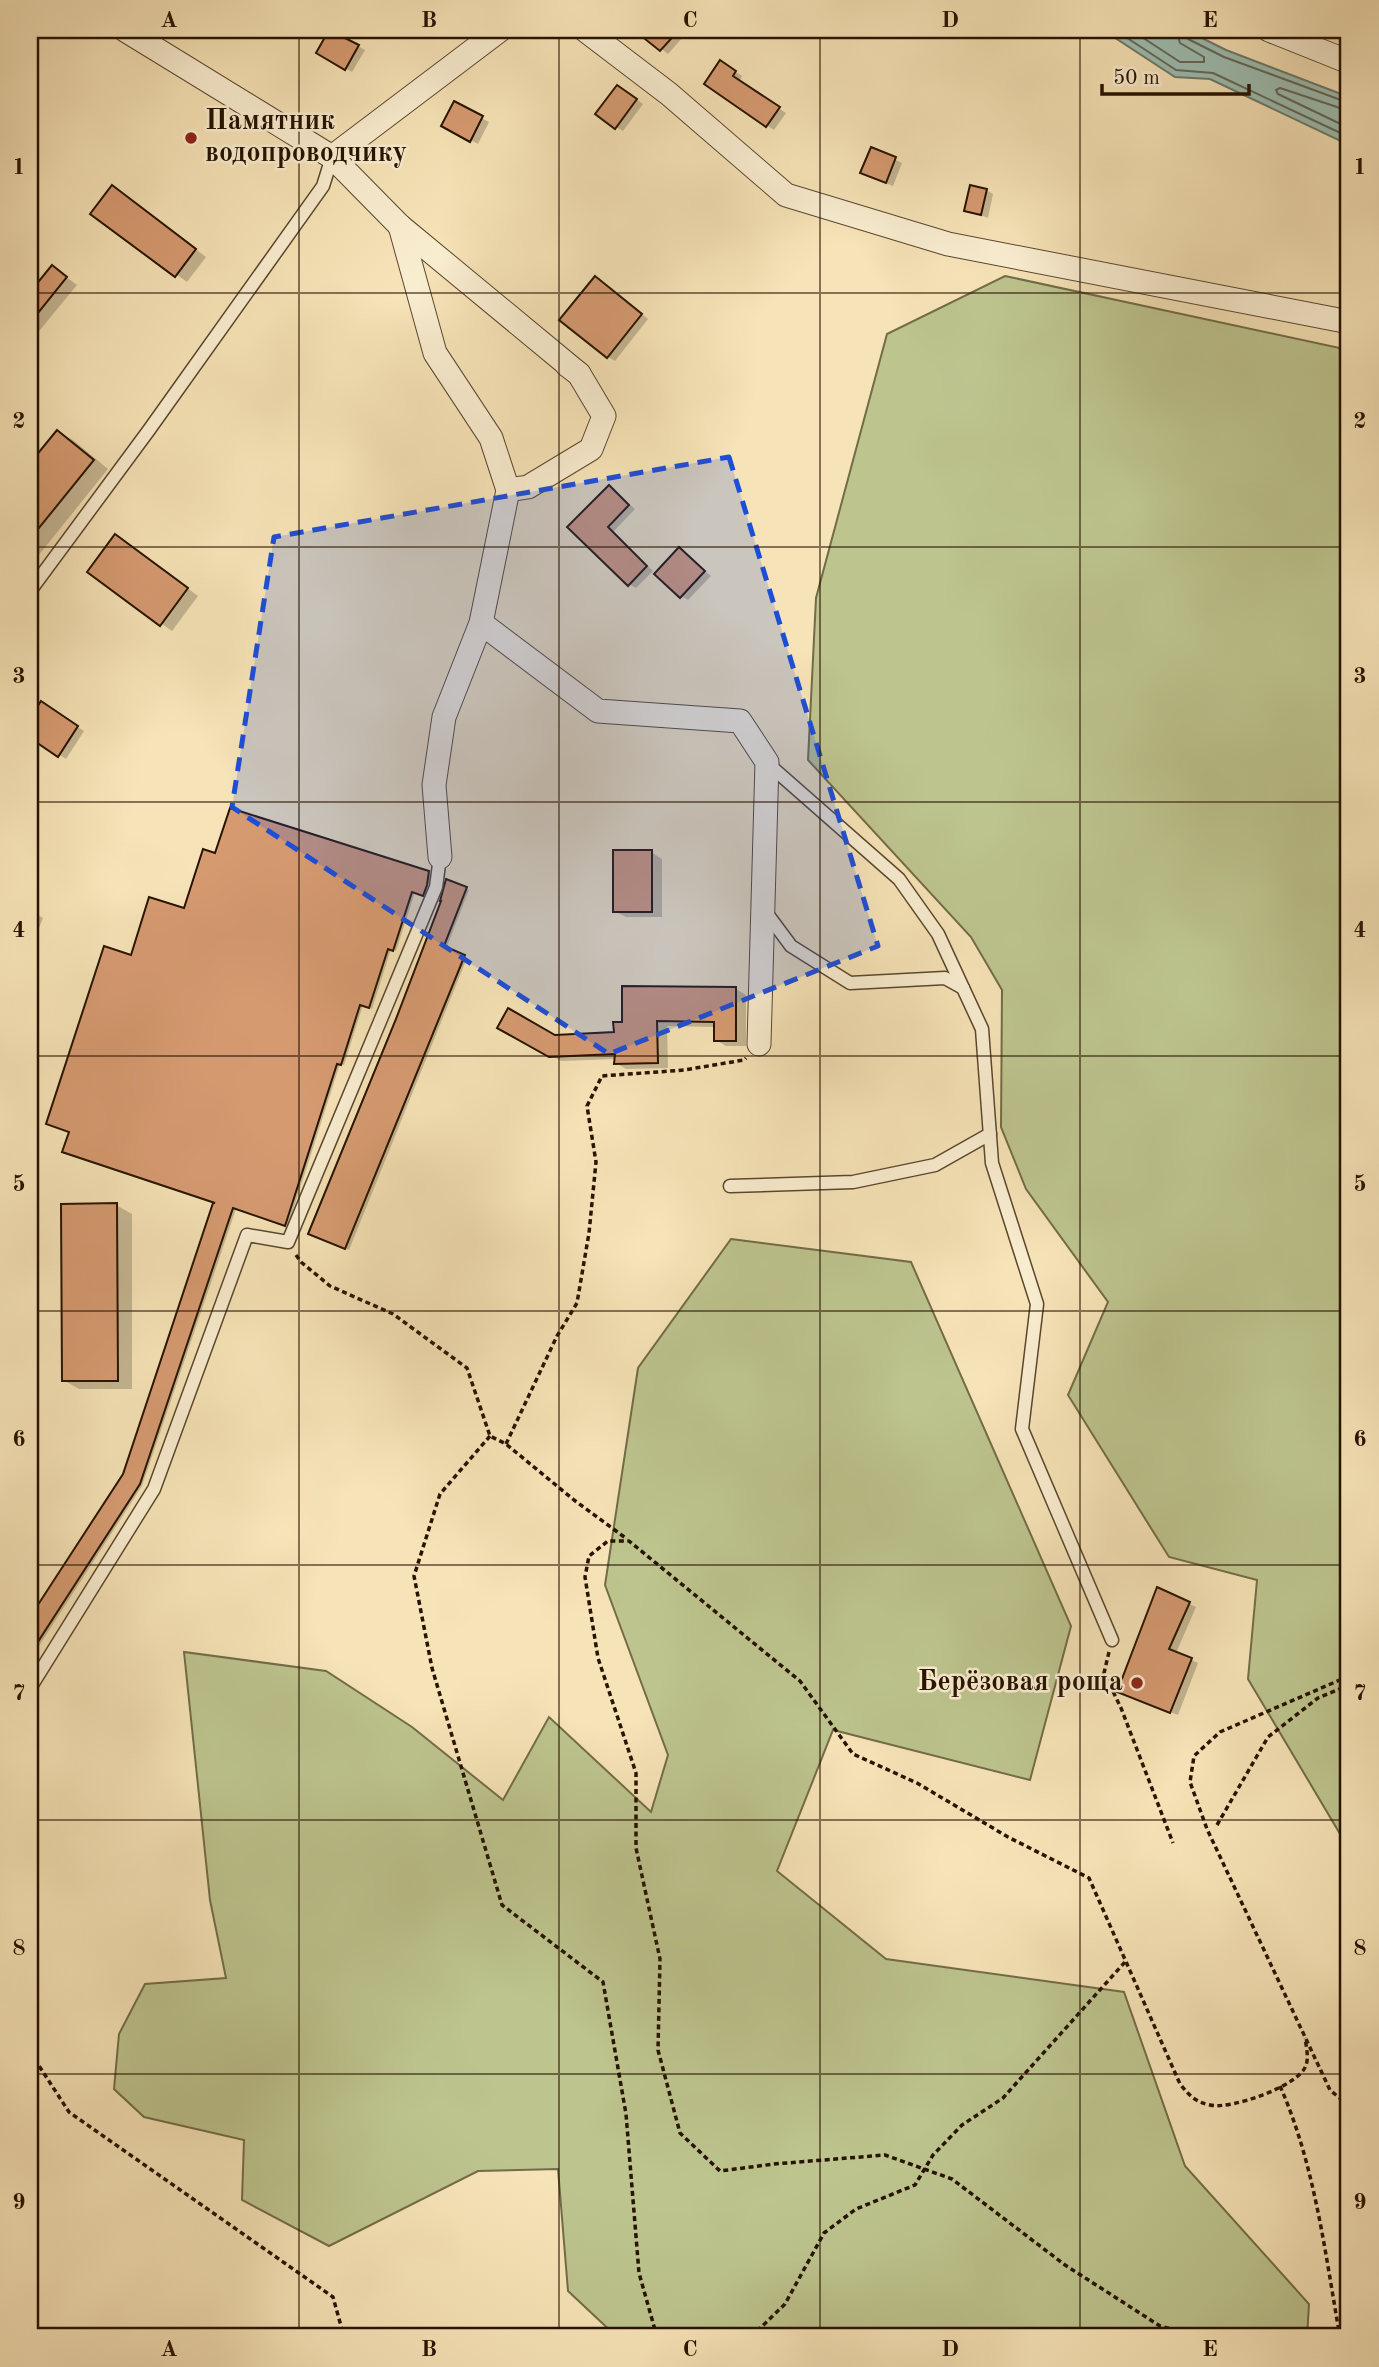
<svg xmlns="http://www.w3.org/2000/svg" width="1379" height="2367" font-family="'Old Standard TT',serif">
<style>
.green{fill:#bdc48e;stroke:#726c47;stroke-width:2}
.water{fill:#9dbeb2;stroke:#6d7a6b;stroke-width:2}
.shadow{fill:#0003}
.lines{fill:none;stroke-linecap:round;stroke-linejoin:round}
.shore{stroke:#626859;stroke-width:2}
.building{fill:#d69a71;stroke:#261300;stroke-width:2}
.lane-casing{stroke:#5a472e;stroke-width:15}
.street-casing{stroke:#5a472e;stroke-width:25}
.path{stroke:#261300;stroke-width:3.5;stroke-dasharray:5 3.5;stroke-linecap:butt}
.lane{stroke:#f9edd0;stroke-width:12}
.street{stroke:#f9edd0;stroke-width:23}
.marked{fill:#1d4ed8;fill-opacity:0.2;stroke:#1d4ed8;stroke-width:5;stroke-dasharray:14 9;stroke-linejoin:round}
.grid{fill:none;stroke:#261300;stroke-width:2;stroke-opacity:0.55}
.poi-dot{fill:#8f2418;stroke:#f9edd0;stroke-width:2.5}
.labels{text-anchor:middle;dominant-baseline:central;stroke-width:5;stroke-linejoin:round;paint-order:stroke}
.poi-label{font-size:28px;font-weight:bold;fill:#261300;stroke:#f9edd0;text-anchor:start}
.neatline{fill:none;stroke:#261300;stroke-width:2.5}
.grid-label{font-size:23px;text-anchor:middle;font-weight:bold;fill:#261300}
</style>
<rect width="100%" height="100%" fill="#f6e3b7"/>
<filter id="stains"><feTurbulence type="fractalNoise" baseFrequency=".00286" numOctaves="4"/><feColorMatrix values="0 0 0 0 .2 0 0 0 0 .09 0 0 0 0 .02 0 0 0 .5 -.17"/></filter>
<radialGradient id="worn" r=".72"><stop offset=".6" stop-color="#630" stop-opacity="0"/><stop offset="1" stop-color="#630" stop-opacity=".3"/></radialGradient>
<g class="green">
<path d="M1005,276L1349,350V1849L1248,1679L1257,1580L1169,1557L1068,1395L1108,1302L1026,1189L1001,1127L1002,990L971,937L808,760L816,598L887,334Z"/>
<path d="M731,1239L911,1262L1071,1626L1030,1780L833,1730L777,1871L886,1959L1124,1992L1185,2166L1309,2304L1307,2337H617L568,2291L558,2169L478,2171L329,2246L242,2200L244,2140L144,2117L114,2089L119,2034L145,1984L226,1978L210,1900L184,1652L326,1671L412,1727L503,1800L549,1717L651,1812L668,1755L605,1585L638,1368Z"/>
</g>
<path class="water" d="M1103,30H1186L1226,50L1349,97V145L1210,79L1175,77Z"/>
<g class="shadow">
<path d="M655,30H689L668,54L648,38Z"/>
<path d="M331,31L365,50L352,72L318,53Z"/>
<path d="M720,62L742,76L739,82L786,113L774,130L706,84Z"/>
<path d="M625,91L643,104L623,131L616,127Z"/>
<path d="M455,104L489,122L478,144L443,126Z"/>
<path d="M872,149L902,163L893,186L869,176Z"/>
<path d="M986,190L993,194L988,218L966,210Z"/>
<path d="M123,194L206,257L187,282L93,214Z"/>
<path d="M52,267L77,285L30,342V294Z"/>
<path d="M596,278L648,319L615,361L608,357Z"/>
<path d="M58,432L73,440L108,469L30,566V466Z"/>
<path d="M609,487L635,509L613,532L653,571L636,588L629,584L570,527Z"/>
<path d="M126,543L198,596L172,631L89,572Z"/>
<path d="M679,549L711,576L688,600L681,596Z"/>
<path d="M42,704L84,731L66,759L30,736V722Z"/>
<path d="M651,852L662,859V917H626L614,911Z"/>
<path d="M217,855L431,874L426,896L415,892L396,951L391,949L372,1009L363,1005L344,1065L340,1064L288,1226L236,1209L142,1486L30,1660V1621L125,1474L215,1202L132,957L185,910Z"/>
<path d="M466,889L469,890L446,949L467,958L349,1250L313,1235Z"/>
<path d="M30,911L43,918L30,950Z"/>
<path d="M736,989L746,995V1046H726L716,1040V1027L667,1026L668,1068L626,1069L616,1063V1059L561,1061L499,1027L555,1036L616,1034L623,1023Z"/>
<path d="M116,1205L132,1214V1389H79L63,1380Z"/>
<path d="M1158,1589L1196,1607L1176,1653L1198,1663L1178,1715L1126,1695Z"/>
</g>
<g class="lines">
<g class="shore">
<path d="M1115,30L1176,70L1213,73L1349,137"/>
<path d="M1131,30L1180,62H1204V57L1180,43L1176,30"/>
<path d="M1185,30L1188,39L1224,57L1349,103"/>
<path d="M1349,111L1280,88L1276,90L1278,94L1349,128"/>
</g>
</g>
<g class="building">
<path d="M329,30L359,45L345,70L316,53Z"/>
<path d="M653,30H679L660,51L645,39Z"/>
<path d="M720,60L736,71L733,76L780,107L766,127L704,84Z"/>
<path d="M617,85L637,99L615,129L595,114Z"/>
<path d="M454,101L483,116L470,142L441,126Z"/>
<path d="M871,147L896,157L886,183L860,173Z"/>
<path d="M112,185L196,249L175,277L90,214Z"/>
<path d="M970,185L987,189L981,215L964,211Z"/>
<path d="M52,265L67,277L30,323V292Z"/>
<path d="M595,276L642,314L607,358L559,320Z"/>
<path d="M57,430L94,460L30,539V463Z"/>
<path d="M609,485L629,505L608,527L647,566L628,586L567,527Z"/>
<path d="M115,534L188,588L160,626L87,572Z"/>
<path d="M679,547L705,571L680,598L654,574Z"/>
<path d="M41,701L78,726L58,757L30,738V718Z"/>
<path d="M230,808L429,871L427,885L423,896L412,892L393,951L388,949L369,1008L360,1005L341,1065L337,1064L285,1226L233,1208L140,1484L30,1654V1617L123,1474L213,1203H215L62,1152L69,1132L46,1124L104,946L131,955L149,897L184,908L203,849L215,853Z"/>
<rect x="613" y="850" width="39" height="62"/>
<path d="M446,879L467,887L444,946L465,955L345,1249L308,1234L396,1019L441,901H440Z"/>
<path d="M622,986L736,987V1041H714V1022L657,1021L658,1063L614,1064L615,1054L549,1057L497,1028L508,1008L555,1035L614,1032L613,1022H622Z"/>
<path d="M117,1203L118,1381H62L61,1204Z"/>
<path d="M1157,1587L1190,1602L1169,1649L1192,1658L1170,1713L1117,1692Z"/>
</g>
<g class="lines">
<defs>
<g id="lane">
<path d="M30,591L149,430L323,186L332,157"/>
<path d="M767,763L899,879L938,934L963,988"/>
<path d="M765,911L791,946L850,983L945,978L963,988L982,1029L992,1163L1037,1304L1022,1429L1112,1640"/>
<path d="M730,1186L853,1182L935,1165L990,1134"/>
<path d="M30,1688L154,1489L247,1235L288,1242L436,887L440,857"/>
</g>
<g id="street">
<path d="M125,30L332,157L400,226L579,374"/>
<path d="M585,30L669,94L786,195L948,244L1349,322"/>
<path d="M1269,30L1349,62"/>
<path d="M332,157L500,30"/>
<path d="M400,226L435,353L491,438L508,490L481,623L444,717L434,785L440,857"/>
<path d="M508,490L528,487L591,449L604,416L579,374L567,365"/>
<path d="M481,623L598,711L740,721L767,762L759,1044"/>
</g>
</defs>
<use href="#lane" class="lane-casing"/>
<use href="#street" class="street-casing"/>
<g class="path">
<path d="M296,1255L301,1262L330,1286L393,1314L467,1368L490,1436L506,1444L574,1500L627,1539"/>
<path d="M490,1436L440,1494L414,1576L432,1668L502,1905L603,1982L626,2114L639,2273L657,2337"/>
<path d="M506,1444L557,1336L577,1303L589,1233L596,1162L587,1106L602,1076L684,1070L744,1060L746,1058"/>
<path d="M1109,1652L1104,1673L1121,1708L1173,1843"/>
<path d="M1349,1676L1220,1732L1194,1756L1190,1782L1207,1829L1330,2090L1349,2106"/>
<path d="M1217,1825L1268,1737L1318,1698L1349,1685"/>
<path d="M30,2052L69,2112L333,2297L344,2337"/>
<path d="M1280,2086C1315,2165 1325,2253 1340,2337"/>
<path d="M30,2336L32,2337"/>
<path d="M751,2337L785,2304L824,2233L856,2209L915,2185L933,2155L962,2125L1003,2098L1125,1962"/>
<path d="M1202,2337L1160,2326L1065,2265L952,2179L885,2155L774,2164L720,2171L680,2133L658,2050L660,1959L636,1848V1773L598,1658L585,1577L589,1556L608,1541H629L800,1681L853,1754L917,1783L1008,1837L1089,1878L1180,2084C1189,2095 1195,2102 1210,2105C1230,2110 1300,2086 1306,2065C1309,2058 1306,2045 1305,2038"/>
</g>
<use href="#lane" class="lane"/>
<use href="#street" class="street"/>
</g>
<path class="marked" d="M729,457L878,946L609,1054L232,807L274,537Z"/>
<path class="grid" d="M299,30V2337M559,30V2337M820,30V2337M1080,30V2337M30,293H1349M30,547H1349M30,802H1349M30,1056H1349M30,1311H1349M30,1565H1349M30,1820H1349M30,2074H1349"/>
<g class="poi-dot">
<circle cx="191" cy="138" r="7"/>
<circle cx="1137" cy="1683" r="7"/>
</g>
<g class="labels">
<g class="poi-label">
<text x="205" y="122">Памятник<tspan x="205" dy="32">водопроводчику</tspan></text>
<text x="1123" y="1683" text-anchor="end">Берёзовая роща</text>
</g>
</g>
<rect width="1379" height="2367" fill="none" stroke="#f6e3b7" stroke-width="77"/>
<path d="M1102 84v10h147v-10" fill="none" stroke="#261300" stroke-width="3.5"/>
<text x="1113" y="84" font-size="21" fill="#261300" stroke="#f9edd0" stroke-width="5" paint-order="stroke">50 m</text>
<rect x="38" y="38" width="1302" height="2290" class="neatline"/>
<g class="grid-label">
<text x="169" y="27">A</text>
<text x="429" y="27">B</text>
<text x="690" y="27">C</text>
<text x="950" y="27">D</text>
<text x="1210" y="27">E</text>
<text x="19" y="174">1</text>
<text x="1360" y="174">1</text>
<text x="19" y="428">2</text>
<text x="1360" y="428">2</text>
<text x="19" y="683">3</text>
<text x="1360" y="683">3</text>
<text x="19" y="937">4</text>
<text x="1360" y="937">4</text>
<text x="19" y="1191">5</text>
<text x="1360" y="1191">5</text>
<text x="19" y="1446">6</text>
<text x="1360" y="1446">6</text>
<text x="19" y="1700">7</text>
<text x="1360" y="1700">7</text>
<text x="19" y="1955">8</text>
<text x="1360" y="1955">8</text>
<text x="19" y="2209">9</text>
<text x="1360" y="2209">9</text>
<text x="169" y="2356">A</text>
<text x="429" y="2356">B</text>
<text x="690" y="2356">C</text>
<text x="950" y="2356">D</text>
<text x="1210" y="2356">E</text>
</g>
<rect width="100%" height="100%" filter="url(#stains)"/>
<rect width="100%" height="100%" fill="url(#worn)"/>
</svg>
